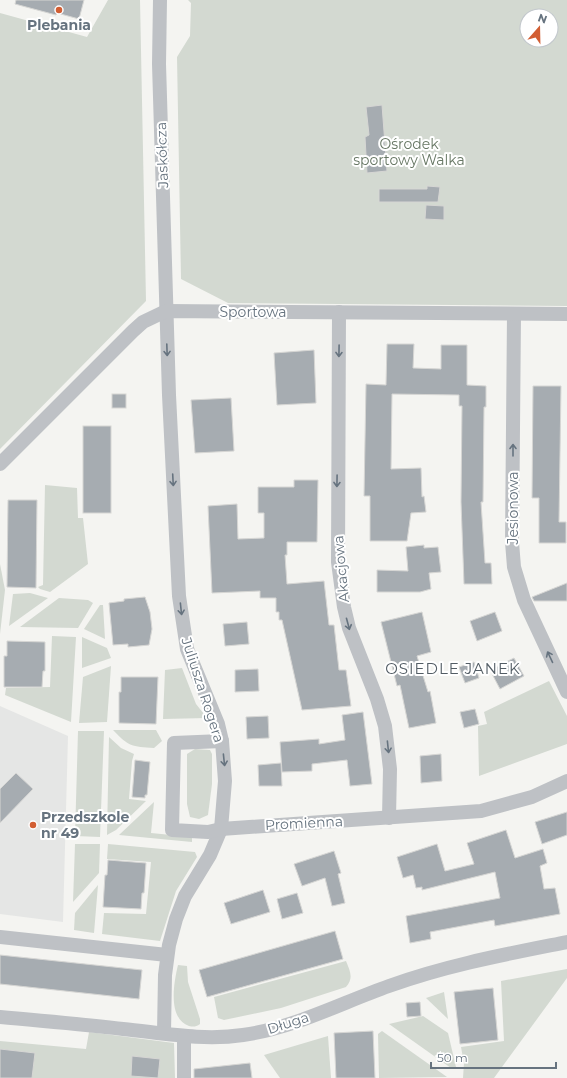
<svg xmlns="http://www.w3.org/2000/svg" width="567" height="1078" font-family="Montserrat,sans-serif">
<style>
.built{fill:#e5e6e5}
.green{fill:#d3d9d1;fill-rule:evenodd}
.building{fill:#a6acb1;stroke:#d6d6d4}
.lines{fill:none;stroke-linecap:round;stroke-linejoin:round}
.minor{stroke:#bec1c5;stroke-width:14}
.oneway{stroke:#66737f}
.poi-dot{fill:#d25e33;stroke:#fff;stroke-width:1.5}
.labels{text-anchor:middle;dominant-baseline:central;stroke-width:4;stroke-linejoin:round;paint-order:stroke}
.poi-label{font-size:14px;font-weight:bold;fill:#66737f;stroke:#fff}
.park-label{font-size:14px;fill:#677764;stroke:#fff}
.street-label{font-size:14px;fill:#66737f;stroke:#fff}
.neighbourhood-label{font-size:15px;letter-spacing:1px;fill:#535d65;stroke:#fff}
</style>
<rect width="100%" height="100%" fill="#f4f4f1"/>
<path class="built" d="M0,706L68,736L63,922L0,914Z"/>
<g class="green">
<path d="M108,0H140L146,301L0,449V13L87,37Z"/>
<path d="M188,0H567V306L228,303L181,279L177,57L190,36L191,3ZM527,16H551V40H527Z"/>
<path d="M45,485L77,488L78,518H83L88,564L50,592L40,589L38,587L43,585Z"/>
<path d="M0,564L5,590L0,634Z"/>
<path d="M30,593L48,598L9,626L13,594Z"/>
<path d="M59,598L88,600L93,603L78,628L20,627Z"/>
<path d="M100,605H103L105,639L84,629Z"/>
<path d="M52,636L76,637L71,722L5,695L6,688L50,687Z"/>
<path d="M82,637L107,648L111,658L82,668Z"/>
<path d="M111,666L107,722L79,723L83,677Z"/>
<path d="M182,668L196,704L207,718L163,719L165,670Z"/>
<path d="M549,681L567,716V744L479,776L478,726L487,724L484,712Z"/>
<path d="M113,730H156L162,741L154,748C132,747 128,746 113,730Z"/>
<path d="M78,731H104L100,837L75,836Z"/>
<path d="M109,737L121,748L134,754L132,761L129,799L146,801L116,830L107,835Z"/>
<path d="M195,749L210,750L212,754V784L208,815L199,819L190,817L187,804V754Z"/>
<path d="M154,802L151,833L192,837V842L119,835Z"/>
<path d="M75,844H100L99,873L73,902Z"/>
<path d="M108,844L195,852L197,857L176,891L160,941L102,934L104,913L146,914L151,862L107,859Z"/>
<path d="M98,885L94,933L74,930L75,913Z"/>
<path d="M346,961C350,971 354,978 346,987L281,1008L224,1020L218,1018L214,997Z"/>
<path d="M178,965L187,966L188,982L200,1019V1024C196,1027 193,1027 189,1026C167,1018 174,982 178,965Z"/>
<path d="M567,969V978L494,1078H463L464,1063L461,1047L504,1041L501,981Z"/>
<path d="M444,992L448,1019L426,998Z"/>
<path d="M423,1016L448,1033L456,1067L451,1068L389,1024Z"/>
<path d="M382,1031L447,1077L379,1078L378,1034Z"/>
<path d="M89,1032L174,1043L175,1078H0V1041L86,1049Z"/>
<path d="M328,1036L331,1078H280L264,1055Z"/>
</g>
<g class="building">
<path d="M16,0H84L79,19L57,13L56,15L15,4Z"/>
<path d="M382,105L387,171L367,173L365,137L369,135L366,107Z"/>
<path d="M427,186L440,187L438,202H379V189H427Z"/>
<path d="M426,205L444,206V220L425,219Z"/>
<path d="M387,344H414L413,368L441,369V345H467V385L486,386V407H484L483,502H481L485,563H491L492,584H464L461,502L462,406H459V395L392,394L391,469L421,468L422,497L424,496L426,512L411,513L407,541H370V496H364L366,384L386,385Z"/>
<path d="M314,350L316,403L277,405L274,353Z"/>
<path d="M533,386H561L559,522H566V543H539V498H532Z"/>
<rect x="112" y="394" width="14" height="14"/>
<path d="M231,398L234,451L195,453L191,400Z"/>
<rect x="83" y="426" width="28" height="87"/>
<path d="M294,480H318L317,542H287V555H285L287,584L324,581L329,625H334L339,670H346L351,706L302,710L282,620H279V612H276V598H260V591L212,593L208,506L237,504L238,539L264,538V513H258V487H294Z"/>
<path d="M8,500H37L36,588L7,587Z"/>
<path d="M424,545V548L438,547L441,572L429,573L431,589L420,592H377V570L408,571L406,547Z"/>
<path d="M567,583V601H534L532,597Z"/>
<path d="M145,597L150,612L152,629L149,645L128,647V644L113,645L109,603L124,601V599Z"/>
<path d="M422,612L431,652L417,656L428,692L430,691L436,723L409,728L400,685L397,686L381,622Z"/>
<path d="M495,612L502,631L477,641L470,621Z"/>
<path d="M247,622L249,644L225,646L223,624Z"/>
<path d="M7,641L45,642V671H43L42,687H4V656H7Z"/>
<path d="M514,658L524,676L500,689L490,670Z"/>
<path d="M474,662L479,678L465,683L459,667Z"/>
<path d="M258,669L259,691L235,692V670Z"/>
<path d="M121,677H158L156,724L119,723V692H121Z"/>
<path d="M475,709L479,724L464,728L460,712Z"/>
<path d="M363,712L372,784L350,786L347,760L312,764V771L282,772L280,742L319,739V744L345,740L342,715Z"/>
<path d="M268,716L269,738L247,739L246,717Z"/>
<path d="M441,754L442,781L421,783L420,756Z"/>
<path d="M135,760L150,762L147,795H145V798L132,797Z"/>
<path d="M281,763L282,786H259L258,765Z"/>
<path d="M16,773L33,789L0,823V789Z"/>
<path d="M567,812V835L542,844L535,822Z"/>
<path d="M506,830L515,858L543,849L547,863L540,866L544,889L555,888L560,914L495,926L494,920L430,932L431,939L410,943L406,916L500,898L495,872L422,890V887L416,888L413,875L403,878L397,857L437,844L445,871L474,864L467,843Z"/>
<path d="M334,851L341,873L338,874L345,903L332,906L325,878L302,886L294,864Z"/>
<path d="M108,860L146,863L144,893H142L141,909L103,907L105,875H107Z"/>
<path d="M263,890L270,912L231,924L224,903Z"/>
<path d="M297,893L303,913L282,919L277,899Z"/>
<path d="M335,931L343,959L207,997L199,970Z"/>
<path d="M0,955L142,970L139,999L0,984Z"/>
<path d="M493,988L498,1040L460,1044L454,992Z"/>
<path d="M420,1002L421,1016L407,1017L406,1003Z"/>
<path d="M373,1031L375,1078H336L334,1033Z"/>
<path d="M0,1049L35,1053L32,1078H0Z"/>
<path d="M132,1056L160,1059L158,1078L131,1076Z"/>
<path d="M250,1063L252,1078H194V1069Z"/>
</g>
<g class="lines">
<g class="minor">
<path d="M160,0L159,64L169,395L179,596L187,649L218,724L222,741L225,781L221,829L210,855L185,896L176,919L169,945L165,975L164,1033"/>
<path d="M339,312L338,562L344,607L349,628L377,699L385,726L390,769L389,818"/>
<path d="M514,314L512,542L514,567L524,600L567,692"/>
<path d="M0,464L133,331L143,322L166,311L567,314"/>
<path d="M222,741L174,743L172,830L208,832L221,829L481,811L532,797L567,781"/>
<path d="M0,937L167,955"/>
<path d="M0,1017C41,1021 82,1024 123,1029C163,1033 203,1041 243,1035C294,1028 341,1003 389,986C447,965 507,954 567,942"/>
<path d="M184,1037V1078"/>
</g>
</g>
<defs><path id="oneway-shaft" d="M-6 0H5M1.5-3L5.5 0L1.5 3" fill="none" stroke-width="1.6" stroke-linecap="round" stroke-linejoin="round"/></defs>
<g class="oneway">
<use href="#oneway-shaft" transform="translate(167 350) rotate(88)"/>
<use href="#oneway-shaft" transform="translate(339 351) rotate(91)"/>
<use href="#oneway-shaft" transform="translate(513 450) rotate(-90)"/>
<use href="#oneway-shaft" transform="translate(173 480) rotate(87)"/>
<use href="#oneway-shaft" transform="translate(337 481) rotate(91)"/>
<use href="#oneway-shaft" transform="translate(181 609) rotate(84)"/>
<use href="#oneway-shaft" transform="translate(348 624) rotate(75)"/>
<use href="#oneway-shaft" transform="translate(550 657) rotate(-115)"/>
<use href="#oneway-shaft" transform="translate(388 747) rotate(84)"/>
<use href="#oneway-shaft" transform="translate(224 760) rotate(84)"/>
</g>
<g class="poi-dot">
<circle cx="59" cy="10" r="4"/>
<circle cx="33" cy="825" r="4"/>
</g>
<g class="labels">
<g class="poi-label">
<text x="59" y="25">Plebania</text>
<text x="41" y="817" text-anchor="start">Przedszkole<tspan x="41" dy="16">nr 49</tspan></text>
</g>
<g class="park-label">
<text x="409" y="144">Ośrodek<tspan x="409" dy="16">sportowy Walka</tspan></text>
</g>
<g class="street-label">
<text transform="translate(162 155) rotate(-92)">Jaskółcza</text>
<text x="253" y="312">Sportowa</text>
<text transform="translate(513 508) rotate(-90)">Jesionowa</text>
<text transform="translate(341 569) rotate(-95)">Akacjowa</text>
<text transform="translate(203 690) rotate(72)">Juliusza Rogera</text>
<text transform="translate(304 823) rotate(-3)">Promienna</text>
<text transform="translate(288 1023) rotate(-18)">Długa</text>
</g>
<g class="neighbourhood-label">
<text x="453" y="668">OSIEDLE JANEK</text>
</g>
</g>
<g transform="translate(539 28) rotate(20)"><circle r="19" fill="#ffffff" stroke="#c2c7cc"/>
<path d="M0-3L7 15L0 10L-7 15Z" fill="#d25e33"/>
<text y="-6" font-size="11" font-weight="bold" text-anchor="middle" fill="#66737f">N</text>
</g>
<path d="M431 1062v6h125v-6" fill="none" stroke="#66737f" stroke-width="2"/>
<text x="437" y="1062" font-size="12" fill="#66737f" stroke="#ffffff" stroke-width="3" paint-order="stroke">50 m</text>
</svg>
